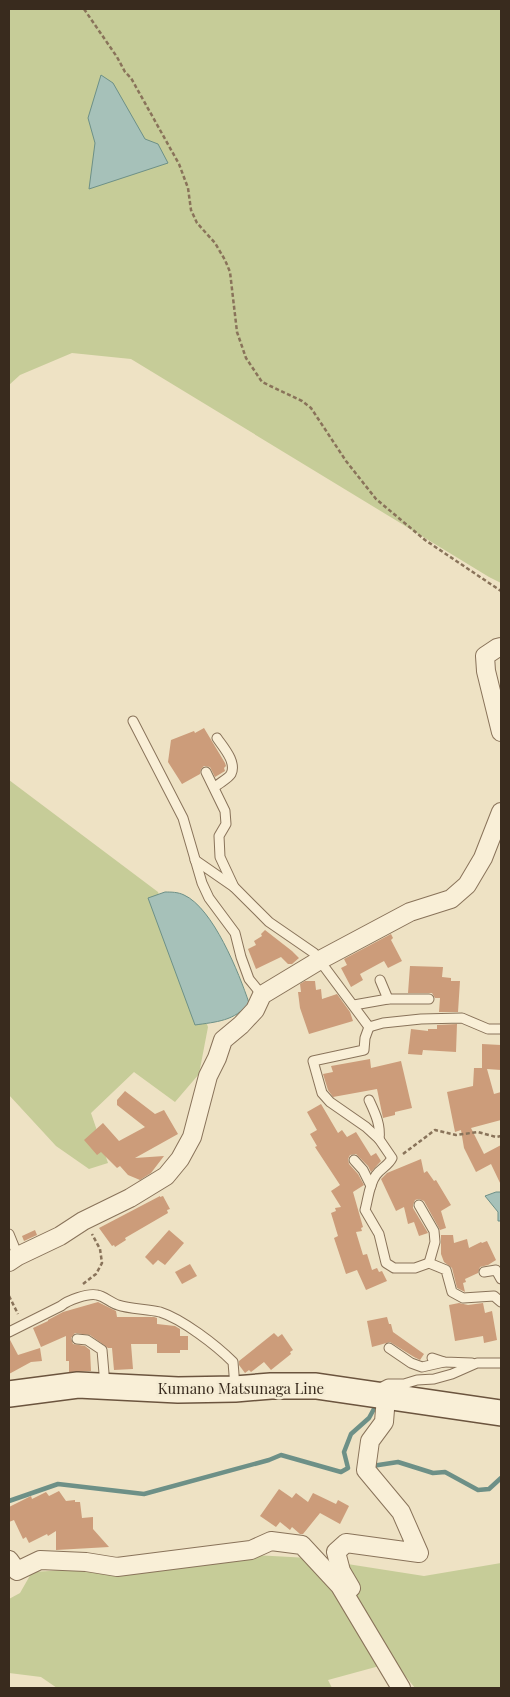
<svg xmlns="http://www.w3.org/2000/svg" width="510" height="1697" font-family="'Playfair Display',serif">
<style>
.green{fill:#c6cc98}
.water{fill:#a6c1b9;stroke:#6d9087}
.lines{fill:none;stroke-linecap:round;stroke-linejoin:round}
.stream{stroke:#6d9087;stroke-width:4.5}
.building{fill:#cc9c7a}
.service-casing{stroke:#89735a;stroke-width:11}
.minor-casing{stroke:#89735a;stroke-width:20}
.secondary-casing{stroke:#6b543e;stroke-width:28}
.path{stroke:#89735a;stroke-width:2.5;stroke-dasharray:4 2.5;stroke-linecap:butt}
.service{stroke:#f9efd7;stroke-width:9}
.minor{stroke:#f9efd7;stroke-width:18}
.secondary{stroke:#f9efd7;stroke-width:25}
.labels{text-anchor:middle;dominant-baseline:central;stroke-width:5;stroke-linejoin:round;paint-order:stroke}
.street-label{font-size:15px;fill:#392b1e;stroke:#f5ecd4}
</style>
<rect width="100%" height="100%" fill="#eee2c4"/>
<g class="green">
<path d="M9,9H501V583L489,577L131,359L72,353L20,375L9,385Z"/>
<path d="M9,780L158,892L208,1027L199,1074L175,1102L134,1072L91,1113L108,1163L89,1169L56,1146L9,1095Z"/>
<path d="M252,1555L309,1558L424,1576L501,1563V1688H415L394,1662L328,1680L332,1688H57L41,1677L9,1673V1599L20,1593L32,1572L102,1568Z"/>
</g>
<g class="water">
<path d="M101,75L113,83L145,139L158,144L168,163L89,189L95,143L88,118Z"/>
<path d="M165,892C171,892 178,892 184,895C213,908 239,973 249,1003C235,1021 216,1022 195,1025L148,898Z"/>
<path d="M496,1192H501V1221H498V1212L485,1196Z"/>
</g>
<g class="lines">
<g class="stream">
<path d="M372,1466L398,1462L433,1473L445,1472L478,1490L489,1489L501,1478"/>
<path d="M9,1501L58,1484L144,1494L269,1460L281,1455L341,1472L348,1468L344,1452L351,1434L369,1418L375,1407"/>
</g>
</g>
<g class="building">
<path d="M204,728L225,763L226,766L224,768L225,771L215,777L210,767L204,766L201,769L200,774L182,784L168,762L171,740L194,731L195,733Z"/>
<path d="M265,930L292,951L299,958L292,964H288L281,957L256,969L248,949L256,945L254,941L262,936L261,934Z"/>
<path d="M391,934L393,938L391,940L402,961L388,968L384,961L360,974L363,980L351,987L341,968L347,965L344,959Z"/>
<path d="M410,966L443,967L442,977L451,978V981H460L458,1012H439L440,998H435L432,993H408Z"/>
<path d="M305,981H315L316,990L321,989L322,999L337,994L350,1012L353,1021L309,1034L300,1008L298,992H301L300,984Z"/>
<path d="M457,1024L456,1052L423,1050L422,1055L408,1054L411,1029L428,1031V1029H437V1025Z"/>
<path d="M482,1044L501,1045V1070L487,1069L494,1094L501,1092V1120L471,1128L484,1154L501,1145V1185L491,1164L476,1172L464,1148L461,1130L455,1132L447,1092L473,1086L474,1068H482Z"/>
<path d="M370,1059L371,1068L401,1061L412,1108L395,1112V1115L383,1118L377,1089L333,1097L328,1090L323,1074L333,1072L331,1066Z"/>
<path d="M125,1091L155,1114L164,1110L178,1134L135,1158L164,1156L151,1173L140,1180L128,1175L120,1166L117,1168L101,1152L97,1155L84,1140L103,1123L119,1141L145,1127L117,1105V1100Z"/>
<path d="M321,1104L338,1133L342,1130L347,1137L356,1132L371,1156L376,1153L381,1161L371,1172L368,1166L356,1154L350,1155L348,1159L349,1164L358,1174L364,1185L353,1192L363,1227L361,1228L362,1231L356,1232L363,1255L367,1254L372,1270L377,1268L379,1272L382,1271L387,1281L366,1290L357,1270L346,1274L334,1238L338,1236L331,1213L336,1211L335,1208L341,1207L331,1191L340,1185L315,1147L317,1146L310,1134L317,1130L307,1112Z"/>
<path d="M421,1159L424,1173L427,1171L434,1181L436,1180L451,1205L441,1211L446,1228L440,1230L424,1201L419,1199L415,1200L413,1205V1208L428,1233L419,1236L414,1222L408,1224L404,1207L396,1211L381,1179L387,1173Z"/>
<path d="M160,1196V1197L163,1196L170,1209L167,1210L168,1213L125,1238L126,1240L115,1247L114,1245L112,1246L99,1228Z"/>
<path d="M35,1230L37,1235L24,1241L22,1236Z"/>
<path d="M169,1230L184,1243L165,1265L158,1260L153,1265L145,1257Z"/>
<path d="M441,1235H453L454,1243L467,1239L469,1248L481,1242L482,1243L487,1241L496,1260L488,1265L480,1267L478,1273L465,1279L466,1282L463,1283L465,1292L457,1288L452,1268L444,1262L441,1254Z"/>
<path d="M190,1264L197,1276L182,1284L175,1272Z"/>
<path d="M98,1302L116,1311L117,1317H154L157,1318V1324L175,1326L180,1329V1336H188V1350H180V1353H157V1344H131L133,1369L114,1370L112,1348H108L90,1335L75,1333L71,1338L73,1344L85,1346L90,1350L91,1371L69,1372V1361H66V1336L41,1347L33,1328L48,1321V1320L63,1312Z"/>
<path d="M459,1303L468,1305L483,1303L485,1313L492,1311L497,1340L484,1343L483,1336L455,1341L449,1305Z"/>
<path d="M387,1317L389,1324H391L393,1332L424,1354L420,1360L414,1357L390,1342L372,1347L367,1321Z"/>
<path d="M274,1333L278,1337L282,1334L293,1350L290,1352L291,1354L271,1370L264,1362L251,1372L249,1370L245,1373L239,1365V1361Z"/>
<path d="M9,1338L18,1355L40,1348L42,1361L31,1362L9,1374Z"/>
<path d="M279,1489L292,1498L296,1493L308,1502L313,1493L336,1504L338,1500L349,1506L340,1524L320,1513L303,1534H300L292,1527L290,1530L280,1522L276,1527L260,1516Z"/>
<path d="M59,1491L66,1501L75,1500V1502H80L82,1518L93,1517V1529L109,1547L56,1550V1531L48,1536L47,1534L29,1543L26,1537L23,1539L14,1520L9,1522V1507L31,1496L32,1499L46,1492L49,1496Z"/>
</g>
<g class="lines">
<defs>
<g id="service">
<path d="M133,721L183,818L202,883L209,898L235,933L241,957L249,979L262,995"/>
<path d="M206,772L225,811L226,824L219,836L220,857L234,887L269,922L314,953L369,1027L383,1023L421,1019L462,1018L488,1029H501"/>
<path d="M215,787C219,783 228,779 231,774C237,762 223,747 217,738"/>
<path d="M195,860L234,887"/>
<path d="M380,980L388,999"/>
<path d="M354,1005L388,999H429"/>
<path d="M369,1027L365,1038L364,1050L313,1061L322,1093L330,1102L366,1127L379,1139L392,1158C388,1166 381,1168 376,1175C369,1184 368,1200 365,1210L379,1234L386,1263L394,1268H415L429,1263L446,1270L452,1292L463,1298L494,1296L501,1302"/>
<path d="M369,1100C375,1113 381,1125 379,1139"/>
<path d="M354,1160L363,1170L371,1186"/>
<path d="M419,1205L434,1231L435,1242L429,1263"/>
<path d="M9,1234L18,1256"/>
<path d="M484,1272L496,1270L501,1279"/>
<path d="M9,1332L61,1306C68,1300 88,1293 97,1295C104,1296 111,1303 118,1305C129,1309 147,1309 160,1312C182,1319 216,1345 233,1362L235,1387"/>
<path d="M77,1339L87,1340L102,1350L105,1385"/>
<path d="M389,1348L411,1363L422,1367L444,1362"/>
<path d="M432,1358L444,1362L472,1363"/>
<path d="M380,1388L388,1384H404L417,1380L434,1379L452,1374L477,1363H501"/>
</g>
<g id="minor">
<path d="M501,647L497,648L485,656L486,671L501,732"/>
<path d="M9,1262L18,1256L60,1236L83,1221L130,1198L166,1176L180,1159L192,1137L208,1076L217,1058L223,1040L241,1025L255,1010L262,995L320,960L410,912L451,899L467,885L483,858L501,812"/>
<path d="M9,1560L17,1571L40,1560L86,1562L117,1567L251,1550L271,1541L302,1545L340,1586L401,1688"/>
<path d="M351,1588L341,1571L336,1552L346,1543L419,1553L401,1512L366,1470L370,1441L384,1422L386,1397"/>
</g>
<path id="secondary" d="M9,1394L78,1385L178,1390L235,1389L271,1386H316L501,1413"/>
</defs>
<use href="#service" class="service-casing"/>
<use href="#minor" class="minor-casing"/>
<use href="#secondary" class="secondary-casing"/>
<g class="path">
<path d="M84,9L117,57L125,72L131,78L179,164L188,188L191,210L197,223L215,243L225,260L230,272L237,332L246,358L262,382L302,401L311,408L346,461L376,499L425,540L501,591"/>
<path d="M403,1154L435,1130L456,1135L478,1132L496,1137L501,1136"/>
<path d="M83,1284L96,1274L102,1263L100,1249L92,1234"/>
<path d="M9,1296L18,1314"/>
</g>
<use href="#service" class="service"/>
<use href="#minor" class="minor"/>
<use href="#secondary" class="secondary"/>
</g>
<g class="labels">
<g class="street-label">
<text x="241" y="1388">Kumano Matsunaga Line</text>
</g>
</g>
<rect width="510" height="1697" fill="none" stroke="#392b1e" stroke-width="20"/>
</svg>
